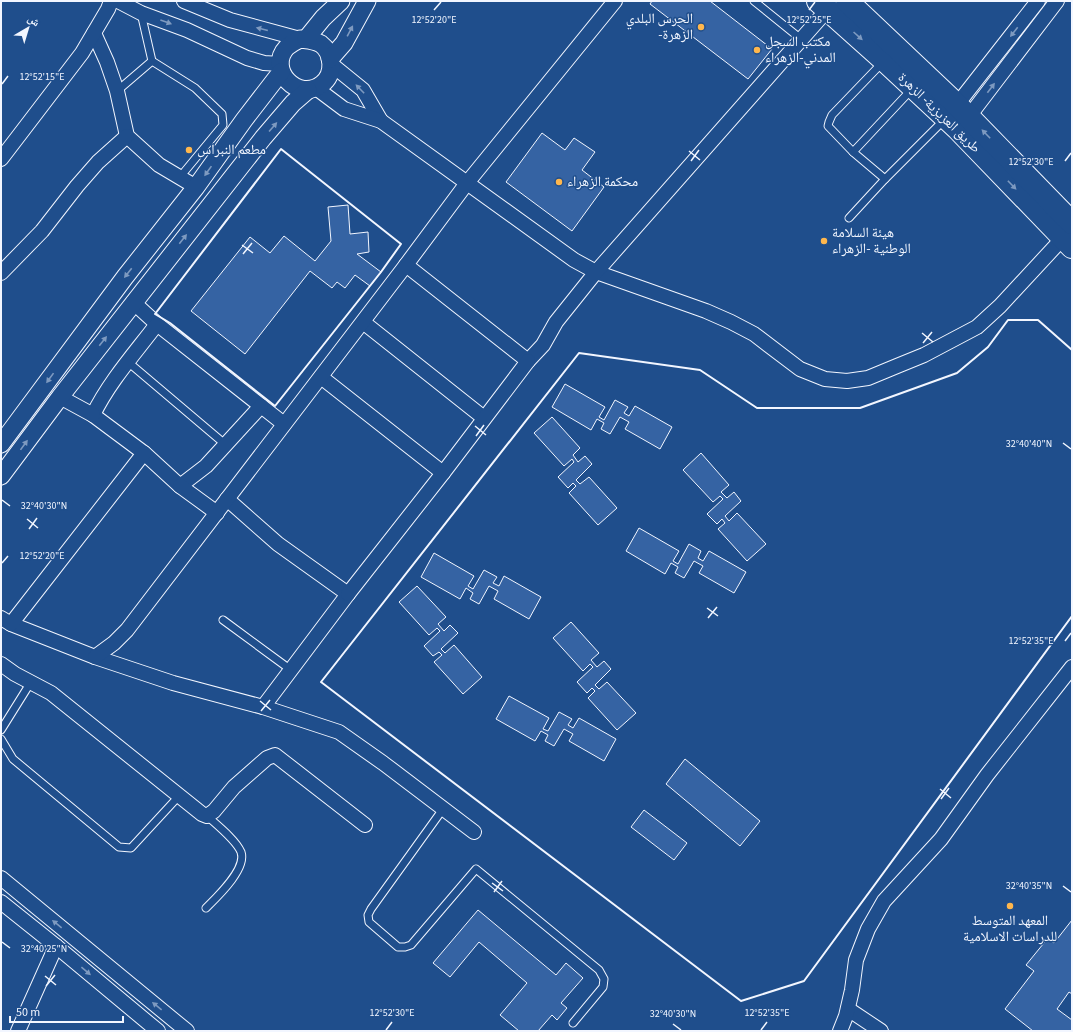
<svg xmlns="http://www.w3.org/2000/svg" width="1073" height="1032" font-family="'Source Sans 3','Noto Naskh Arabic',sans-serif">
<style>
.building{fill:#3563a3;stroke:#f2f6ff}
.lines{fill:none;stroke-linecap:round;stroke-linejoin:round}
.service-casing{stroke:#f2f6ff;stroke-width:9}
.minor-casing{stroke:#f2f6ff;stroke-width:16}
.tertiary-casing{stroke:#f2f6ff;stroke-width:19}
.primary-casing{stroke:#f2f6ff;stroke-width:24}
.service{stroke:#1f4e8c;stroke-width:7}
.minor{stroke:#1f4e8c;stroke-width:14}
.tertiary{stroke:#1f4e8c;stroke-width:17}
.primary{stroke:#1f4e8c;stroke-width:22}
.wall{stroke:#f2f6ff;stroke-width:2}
.oneway{fill:#7e9ac0}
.ticks{fill:none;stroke:#f2f6ff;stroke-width:1.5}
.poi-dot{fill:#ffb74d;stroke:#1f4e8c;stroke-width:1.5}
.labels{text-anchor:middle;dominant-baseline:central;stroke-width:3;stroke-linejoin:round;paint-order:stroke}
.poi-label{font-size:14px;fill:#f2f6ff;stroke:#1f4e8c;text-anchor:start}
.street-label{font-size:14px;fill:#f2f6ff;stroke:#1f4e8c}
.ticks-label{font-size:10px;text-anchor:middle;fill:#f2f6ff;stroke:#1f4e8c;stroke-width:3;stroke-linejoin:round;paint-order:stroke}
</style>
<rect width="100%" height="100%" fill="#1f4e8c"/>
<g class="building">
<path d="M652,1H710L772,49L748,79L650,4Z"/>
<path d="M542,133L565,150L574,138L595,152L582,170L604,187L572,231L506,182Z"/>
<path d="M348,205L350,234L368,232L369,252L357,254L381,272L370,286L355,275L345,288L337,282L332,288L310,271L245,354L191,311L250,237L270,253L284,236L315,261L331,241L328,207Z"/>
<path d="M565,384L605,407L599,417L604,420L615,400L628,407L624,413L629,416L635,406L672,427L660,449L625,429L629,422L620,417L610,434L601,429L604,423L597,419L591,430L552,407Z"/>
<path d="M552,417L580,448L573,455L578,462L585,456L592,464L576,480L580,484L589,477L617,508L598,525L569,493L576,486L573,483L568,488L558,477L574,462L572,459L564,466L534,433Z"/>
<path d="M701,453L729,485L721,492L727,498L734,492L741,501L725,516L729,521L737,513L766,544L747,561L718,529L725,523L722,519L717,524L707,514L723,499L720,496L713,502L683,470Z"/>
<path d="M639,528L679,551L673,561L678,564L689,544L701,551L698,558L703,561L709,551L746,572L734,593L699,573L703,566L694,561L684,578L675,573L678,567L671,563L665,574L626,551Z"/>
<path d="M434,553L474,576L468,586L473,589L484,570L497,577L493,583L499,586L504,576L541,597L529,619L494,599L498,591L489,586L479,604L470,599L473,593L466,588L460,599L421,577Z"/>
<path d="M417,586L446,617L438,624L444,631L450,625L458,633L441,649L445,653L454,645L482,677L463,694L434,662L442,655L439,652L433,656L424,646L440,631L437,628L429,635L399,602Z"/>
<path d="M571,622L599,653L591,660L597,667L604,661L611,669L595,685L599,689L607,682L636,713L617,730L588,698L595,691L592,688L587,693L577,682L593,667L590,664L583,671L553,638Z"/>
<path d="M509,696L549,718L543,729L548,731L559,712L572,719L568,725L573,728L579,718L616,739L604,761L569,741L573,734L564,729L554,746L545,741L548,735L541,731L535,741L496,719Z"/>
<path d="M685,759L760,821L740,846L666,784Z"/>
<path d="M644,810L687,843L674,860L631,827Z"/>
<path d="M478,910L556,975L566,963L583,978L561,1003L567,1008L557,1020L552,1015L538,1031H519L500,1015L527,983L479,942L450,977L433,963Z"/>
<path d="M1072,920V994L1069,992L1057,1009L1072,1020V1031H1033L1005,1009L1034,971L1026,965L1048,938L1054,943Z"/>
</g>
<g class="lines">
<defs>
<g id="service">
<path d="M754,1L801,39"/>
<path d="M141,13L152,61L195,88L222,114L223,125L180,177"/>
<path d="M912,89L853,152L885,179L944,120"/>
<path d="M117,91L152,61"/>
<path d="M853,152L828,126L829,122L832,115L883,62"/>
<path d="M849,218L885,179"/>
<path d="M128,362L226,445"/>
<path d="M223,620L291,670"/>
<path d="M1,730L31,682"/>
<path d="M1,739L13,759L119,847L131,848L179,796"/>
<path d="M443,809L371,909L368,915L369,922L398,947H405L411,945L476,869L599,970L604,979L603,987L573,1023"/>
<path d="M206,908C217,897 247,869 241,852C236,840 217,825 207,816"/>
</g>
<g id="minor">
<path d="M118,1L141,13L187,30L247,58L264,63L280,64"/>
<path d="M184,1L230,20L300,39"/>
<path d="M94,33L107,62L117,91L127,136L159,165L196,187"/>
<path d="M331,64L363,90L381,121"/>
<path d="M316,88L344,109L381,121L574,260L596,272L706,311L731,322L754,334L800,369L825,379L847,381L868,378L897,366L924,355L977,327L1000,306L1063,238"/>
<path d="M952,111L1038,1"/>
<path d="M964,123L1057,1"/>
<path d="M1,159L82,53L108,9L111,1"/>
<path d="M406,265L528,361L543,345L556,322L596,272L828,9"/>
<path d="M1,273L42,231L77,186L98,162L127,136"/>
<path d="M133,302L157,324L284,424"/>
<path d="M363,322L484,418"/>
<path d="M157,324C135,353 109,382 93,415L144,453L180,486L206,466L261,406"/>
<path d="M321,377L443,473"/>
<path d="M60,397L93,415"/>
<path d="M180,486L217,513"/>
<path d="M227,499L278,544L348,594L263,707"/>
<path d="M348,594L443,473L528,361"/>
<path d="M1,618L11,624L95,657L173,683L263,707L339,732L383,763L474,832"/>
<path d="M11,624L144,453"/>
<path d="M95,657L114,643L127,630L406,265L467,183L615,1"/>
<path d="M1,664L15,674L51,693L202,814L207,816L214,811L234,787L267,758L275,755L365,825"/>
<path d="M1,878L187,1031"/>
<path d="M1,902L56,946L158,1031"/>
<path d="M848,1009L881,1031"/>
<path d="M18,1031L56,946"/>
<path d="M840,1031L846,1016L852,990L856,960L868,929L884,901L941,839L987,775L1072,667"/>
</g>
<g id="tertiary">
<path d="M300,39C307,40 314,40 321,44C333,53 335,74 322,84C298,103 266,69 287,47C291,44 296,41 300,39Z"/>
<path d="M306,39L323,18L341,1"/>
<path d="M330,59L344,43L367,1"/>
<path d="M1,444L125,277L196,187L244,120L281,72"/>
<path d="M1,476L60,397L263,138L293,103L308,90"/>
</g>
<g id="primary">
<path d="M818,1L884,60L958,129L1072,247"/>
<path d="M847,1L957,105L1072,223"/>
</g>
</defs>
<use href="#service" class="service-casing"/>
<use href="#minor" class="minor-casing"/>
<use href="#tertiary" class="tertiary-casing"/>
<use href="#primary" class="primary-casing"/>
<use href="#service" class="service"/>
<use href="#minor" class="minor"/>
<use href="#tertiary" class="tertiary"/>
<use href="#primary" class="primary"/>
<g class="wall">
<path d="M281,149L401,244L381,272L275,406L170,323L155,314Z"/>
<path d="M1072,350L1038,320H1008L988,347L957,373L860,408H757L700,370L579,353L321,682L741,1001L804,981L1072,616"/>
</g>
</g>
<defs><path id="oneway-solid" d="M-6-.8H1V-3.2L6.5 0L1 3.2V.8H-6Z"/></defs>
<g class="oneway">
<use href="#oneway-solid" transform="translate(166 22) rotate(20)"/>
<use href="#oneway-solid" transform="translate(262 29) rotate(-166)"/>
<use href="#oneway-solid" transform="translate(350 31) rotate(-62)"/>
<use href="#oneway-solid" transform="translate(1014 32) rotate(128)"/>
<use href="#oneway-solid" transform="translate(858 36) rotate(42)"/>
<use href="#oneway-solid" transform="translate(991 88) rotate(-53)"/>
<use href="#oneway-solid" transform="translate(360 89) rotate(-134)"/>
<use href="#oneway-solid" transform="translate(273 127) rotate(-49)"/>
<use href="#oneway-solid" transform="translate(986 134) rotate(-134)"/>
<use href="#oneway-solid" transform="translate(208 171) rotate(125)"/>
<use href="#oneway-solid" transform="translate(1012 185) rotate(46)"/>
<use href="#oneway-solid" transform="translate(183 239) rotate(-52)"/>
<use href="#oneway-solid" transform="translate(128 273) rotate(128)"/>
<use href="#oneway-solid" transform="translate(103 341) rotate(-52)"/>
<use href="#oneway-solid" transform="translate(50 378) rotate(126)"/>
<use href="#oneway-solid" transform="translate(24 445) rotate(-54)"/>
<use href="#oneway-solid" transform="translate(57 924) rotate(-141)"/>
<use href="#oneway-solid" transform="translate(86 971) rotate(40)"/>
<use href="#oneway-solid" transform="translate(157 1006) rotate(-141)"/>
</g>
<path class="ticks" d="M434,10L441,2M809,10L815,2M2,84L8,76M689,151L700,160M691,161L699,150M1065,161L1071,153M242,245L253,253M243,254L252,243M922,333L933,342M923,343L932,332M475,426L486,435M476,436L484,425M1063,443L1071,449M2,500L10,506M27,519L38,528M29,529L37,518M2,563L8,556M707,608L718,616M708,618L717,607M1065,641L1071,633M260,701L271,710M261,711L270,700M940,789L951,798M941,799L949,788M492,883L503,891M1063,886L1071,892M494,892L502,881M2,942L10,948M45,976L56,985M46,986L55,975M673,1024L681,1030M386,1030L392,1022M761,1030L767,1022"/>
<g class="poi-dot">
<circle cx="701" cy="27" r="4"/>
<circle cx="757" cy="50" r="4"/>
<circle cx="189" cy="150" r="4"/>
<circle cx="559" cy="182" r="4"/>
<circle cx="824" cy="241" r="4"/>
<circle cx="1010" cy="906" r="4"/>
</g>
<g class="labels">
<g class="poi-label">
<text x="693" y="19" text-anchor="end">الحرس البلدي<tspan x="693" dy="16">-الزهرة</tspan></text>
<text x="765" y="42">مكتب السجل<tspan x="765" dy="16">المدني-الزهراء</tspan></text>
<text x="197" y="150">مطعم النبراس</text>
<text x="567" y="182">محكمة الزهراء</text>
<text x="832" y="233">هيئة السلامة<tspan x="832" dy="16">الوطنية -الزهراء</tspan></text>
<text x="1010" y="921" text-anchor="middle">المعهد المتوسط<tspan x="1010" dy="16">للدراسات الاسلامية</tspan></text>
</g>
<g class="street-label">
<text transform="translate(939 113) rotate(44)">طريق العزيزية- الزهرة</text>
</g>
</g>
<g class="ticks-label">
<text x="434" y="23">12°52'20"E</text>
<text x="809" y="23">12°52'25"E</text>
<text x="42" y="80">12°52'15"E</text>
<text x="1031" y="165">12°52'30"E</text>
<text x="1029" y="447">32°40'40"N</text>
<text x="44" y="509">32°40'30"N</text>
<text x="42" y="559">12°52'20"E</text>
<text x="1031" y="644">12°52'35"E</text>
<text x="1029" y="889">32°40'35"N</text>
<text x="44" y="952">32°40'25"N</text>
<text x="392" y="1016">12°52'30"E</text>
<text x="767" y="1016">12°52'35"E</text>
<text x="673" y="1017">32°40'30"N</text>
</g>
<rect width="1073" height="1032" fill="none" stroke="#f2f6ff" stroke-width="4"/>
<g transform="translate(28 28) rotate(38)" stroke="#1f4e8c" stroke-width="3" paint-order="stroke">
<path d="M0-3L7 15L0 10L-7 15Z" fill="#f2f6ff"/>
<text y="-6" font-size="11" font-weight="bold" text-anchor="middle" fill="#f2f6ff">ش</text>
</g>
<path d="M10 1016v6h113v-6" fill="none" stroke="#f2f6ff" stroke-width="2"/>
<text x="16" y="1016" font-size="12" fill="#f2f6ff" stroke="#1f4e8c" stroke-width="3" paint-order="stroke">50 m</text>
</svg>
